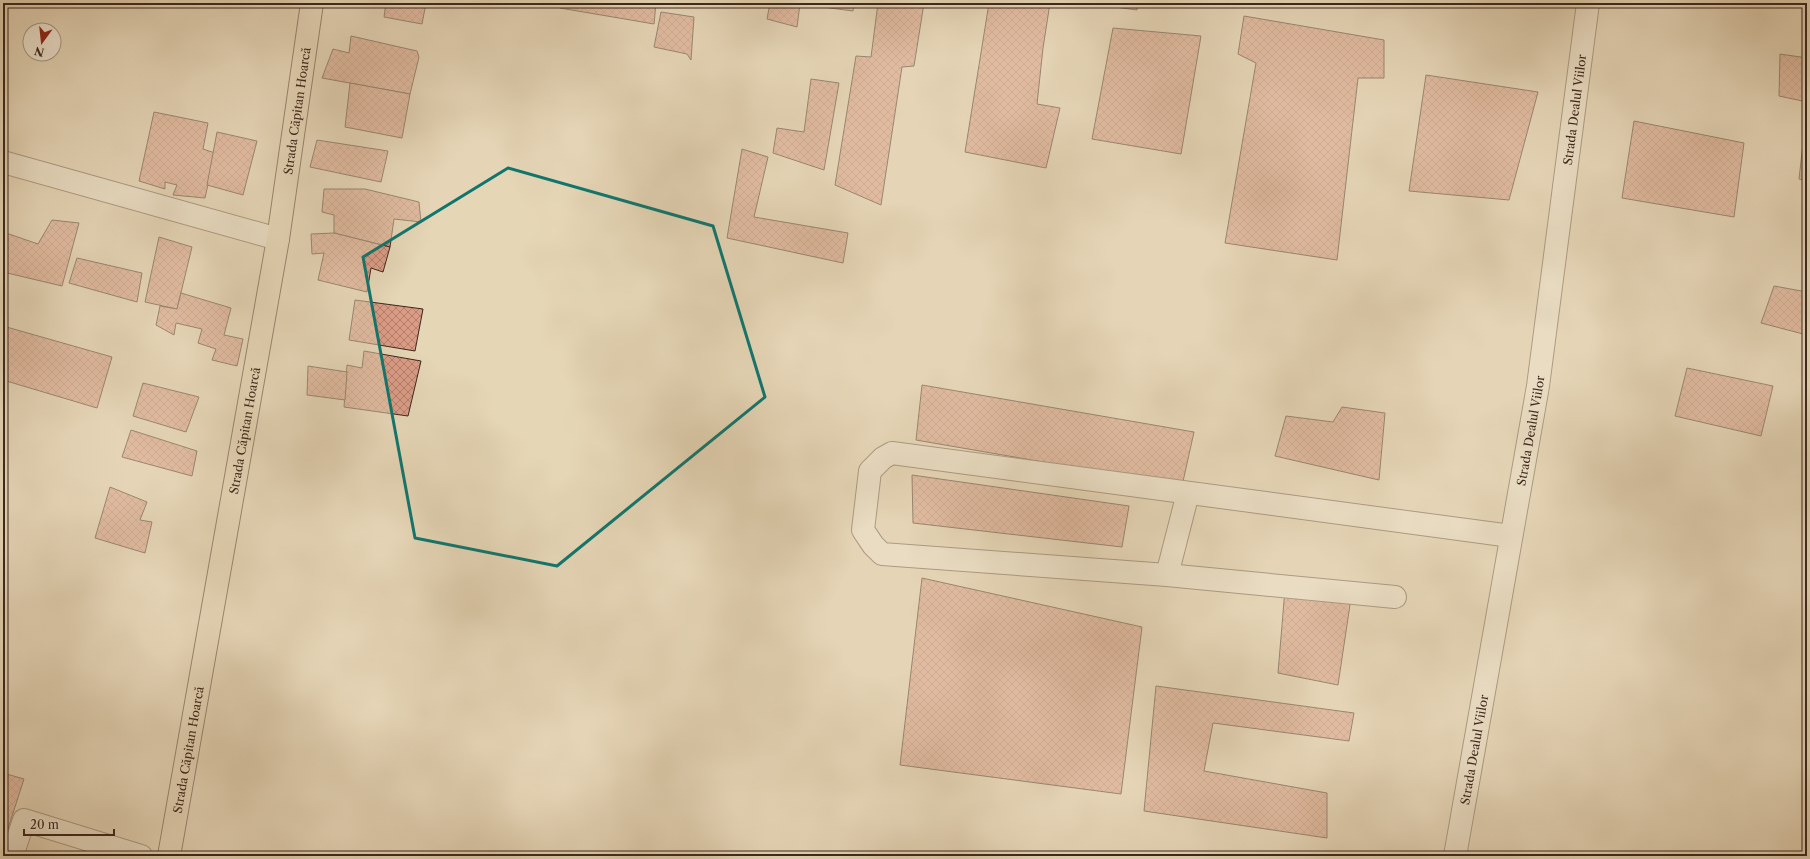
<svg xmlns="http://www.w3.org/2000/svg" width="1810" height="859" font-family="'Libre Caslon Text',serif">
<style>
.building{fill:url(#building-cross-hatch);stroke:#3d271d}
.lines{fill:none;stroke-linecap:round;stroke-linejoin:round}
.minor-casing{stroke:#675343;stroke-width:24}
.major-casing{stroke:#3d271d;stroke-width:24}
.minor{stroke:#eee4d0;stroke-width:22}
.major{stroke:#e5d6b6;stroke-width:22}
.marked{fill:none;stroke:#0f766e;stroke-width:3;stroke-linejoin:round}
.labels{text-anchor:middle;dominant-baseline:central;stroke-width:3;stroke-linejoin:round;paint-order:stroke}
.street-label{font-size:12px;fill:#3d271d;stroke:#eee4d0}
</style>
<defs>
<pattern id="building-cross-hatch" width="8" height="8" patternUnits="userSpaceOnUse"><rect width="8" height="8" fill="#db9c86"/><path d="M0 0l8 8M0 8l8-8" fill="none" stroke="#b37f6d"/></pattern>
</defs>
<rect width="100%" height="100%" fill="#e5d6b6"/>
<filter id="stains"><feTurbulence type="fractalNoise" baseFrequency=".005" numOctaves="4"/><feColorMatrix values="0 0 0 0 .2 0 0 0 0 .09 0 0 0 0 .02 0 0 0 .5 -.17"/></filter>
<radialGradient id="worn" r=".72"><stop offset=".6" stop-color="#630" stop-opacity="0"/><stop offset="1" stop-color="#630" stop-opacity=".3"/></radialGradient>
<g class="building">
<path d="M386,3H426L422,24L384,17Z"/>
<path d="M561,3H656L654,24L560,8Z"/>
<path d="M770,3H854L853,11L800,4L797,27L767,19Z"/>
<path d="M878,3H924L914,66L902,67L881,205L835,185L856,56L871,57Z"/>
<path d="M989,3H1050L1043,48L1037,104L1060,108L1046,168L965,152Z"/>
<path d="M1085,3H1138L1137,10Z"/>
<path d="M661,12L694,17L691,60L687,54L654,47Z"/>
<path d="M1244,16L1384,40V78H1358L1337,260L1225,243L1256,63L1238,54Z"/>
<path d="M1113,28L1201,36L1181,154L1092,139Z"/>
<path d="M351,36L417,51L419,57L410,94L322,78L333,49L349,53Z"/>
<path d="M1780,54L1807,58V102L1779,96Z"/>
<path d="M1426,75L1538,92L1509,200L1409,191Z"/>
<path d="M811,79L839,83L824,170L773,153L777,128L804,132Z"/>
<path d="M350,83L410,94L402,138L345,127Z"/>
<path d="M154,112L208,123L203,149L215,153L205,198L173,195L177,185L165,182V189L139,181Z"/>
<path d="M1634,121L1744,143L1734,217L1622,198Z"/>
<path d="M1805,126H1807V181L1799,179Z"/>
<path d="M217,132L257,141L243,195L207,185Z"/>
<path d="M317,140L388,151L381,182L310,167Z"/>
<path d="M742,149L768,157L754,217L848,233L843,263L727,238Z"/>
<path d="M324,189H365L419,202L421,222L394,219L390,247L334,233V215L322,212Z"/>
<path d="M52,220L79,223L62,286L3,272V232L38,244Z"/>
<path d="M334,233L390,247L383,272L371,268L367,292L318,280L324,253L312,254L311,234Z"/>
<path d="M159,237L192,247L177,309L145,302Z"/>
<path d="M77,258L142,273L137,302L69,283Z"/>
<path d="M1774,286L1807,292V335L1761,323Z"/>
<path d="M181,293L231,308L224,335L243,339L237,366L212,360L216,349L198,343L202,329L176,323L174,335L156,325L160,306L177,309Z"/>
<path d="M355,300L423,309L415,351L349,340Z"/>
<path d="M3,326L112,357L97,408L3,380Z"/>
<path d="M364,351L421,361L408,416L344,407L347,365L362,368Z"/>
<path d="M308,366L347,372L345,400L307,395Z"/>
<path d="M1687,368L1773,386L1761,436L1675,416Z"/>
<path d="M143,383L199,397L186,432L133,416Z"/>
<path d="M922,385L1194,432L1182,486L916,440Z"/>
<path d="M1342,407L1385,413L1379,480L1275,456L1286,416L1333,422Z"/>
<path d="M131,430L197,451L192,476L122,457Z"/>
<path d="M912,475L1129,506L1122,547L913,523Z"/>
<path d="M110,487L147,502L140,520L152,522L145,553L95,538Z"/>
<path d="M922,578L1142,627L1121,794L900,765Z"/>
<path d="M1285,589L1351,598L1338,685L1278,673Z"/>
<path d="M1156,686L1354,713L1349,741L1213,723L1204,771L1327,793V838L1144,811Z"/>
<path d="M3,773L24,779L4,841H3Z"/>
</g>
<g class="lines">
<defs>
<g id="minor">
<path d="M3,162L278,239"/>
<path d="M1167,575L1188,493"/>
<path d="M1395,597L1167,575L882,554L873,545L863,530L870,471L883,458L892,453L1511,536"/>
<path d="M12,856L24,820L141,856"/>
<path id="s1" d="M1455,856L1538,386L1588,3"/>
</g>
<g id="major">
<path id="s2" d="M169,856L278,239L312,3"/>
</g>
</defs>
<use href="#minor" class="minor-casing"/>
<use href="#major" class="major-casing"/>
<use href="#minor" class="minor"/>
<use href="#major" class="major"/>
</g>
<path d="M0 0H1810V859H0ZM508,168L713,226L765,397L557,566L415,538L363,257Z" fill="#e5d6b6" fill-opacity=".55" fill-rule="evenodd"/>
<path class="marked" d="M508,168L713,226L765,397L557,566L415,538L363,257Z"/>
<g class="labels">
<g class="street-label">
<text stroke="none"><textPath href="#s2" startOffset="756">Strada Căpitan Hoarcă</textPath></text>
<text stroke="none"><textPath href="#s1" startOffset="756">Strada Dealul Viilor</textPath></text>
<text stroke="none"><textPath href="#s2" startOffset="432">Strada Căpitan Hoarcă</textPath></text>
<text stroke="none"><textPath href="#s1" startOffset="432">Strada Dealul Viilor</textPath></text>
<text stroke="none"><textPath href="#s2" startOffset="108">Strada Căpitan Hoarcă</textPath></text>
<text stroke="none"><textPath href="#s1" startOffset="108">Strada Dealul Viilor</textPath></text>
</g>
</g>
<rect width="1810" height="859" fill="none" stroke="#e5d6b6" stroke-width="16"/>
<rect x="4" y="4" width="1802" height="851" fill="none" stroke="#3d271d" stroke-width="2"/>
<rect x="8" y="8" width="1794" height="843" fill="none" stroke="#3d271d"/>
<g transform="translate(42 42) rotate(195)"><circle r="19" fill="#eee4d0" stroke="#a79888"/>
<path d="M0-3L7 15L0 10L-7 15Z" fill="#8f2418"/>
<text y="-6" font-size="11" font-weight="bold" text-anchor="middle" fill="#3d271d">N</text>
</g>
<path d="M24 829v6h90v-6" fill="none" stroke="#3d271d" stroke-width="2"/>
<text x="30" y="829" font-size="12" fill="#3d271d" stroke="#eee4d0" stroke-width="3" paint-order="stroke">20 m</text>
<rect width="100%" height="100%" filter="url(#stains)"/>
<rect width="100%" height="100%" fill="url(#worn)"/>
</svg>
